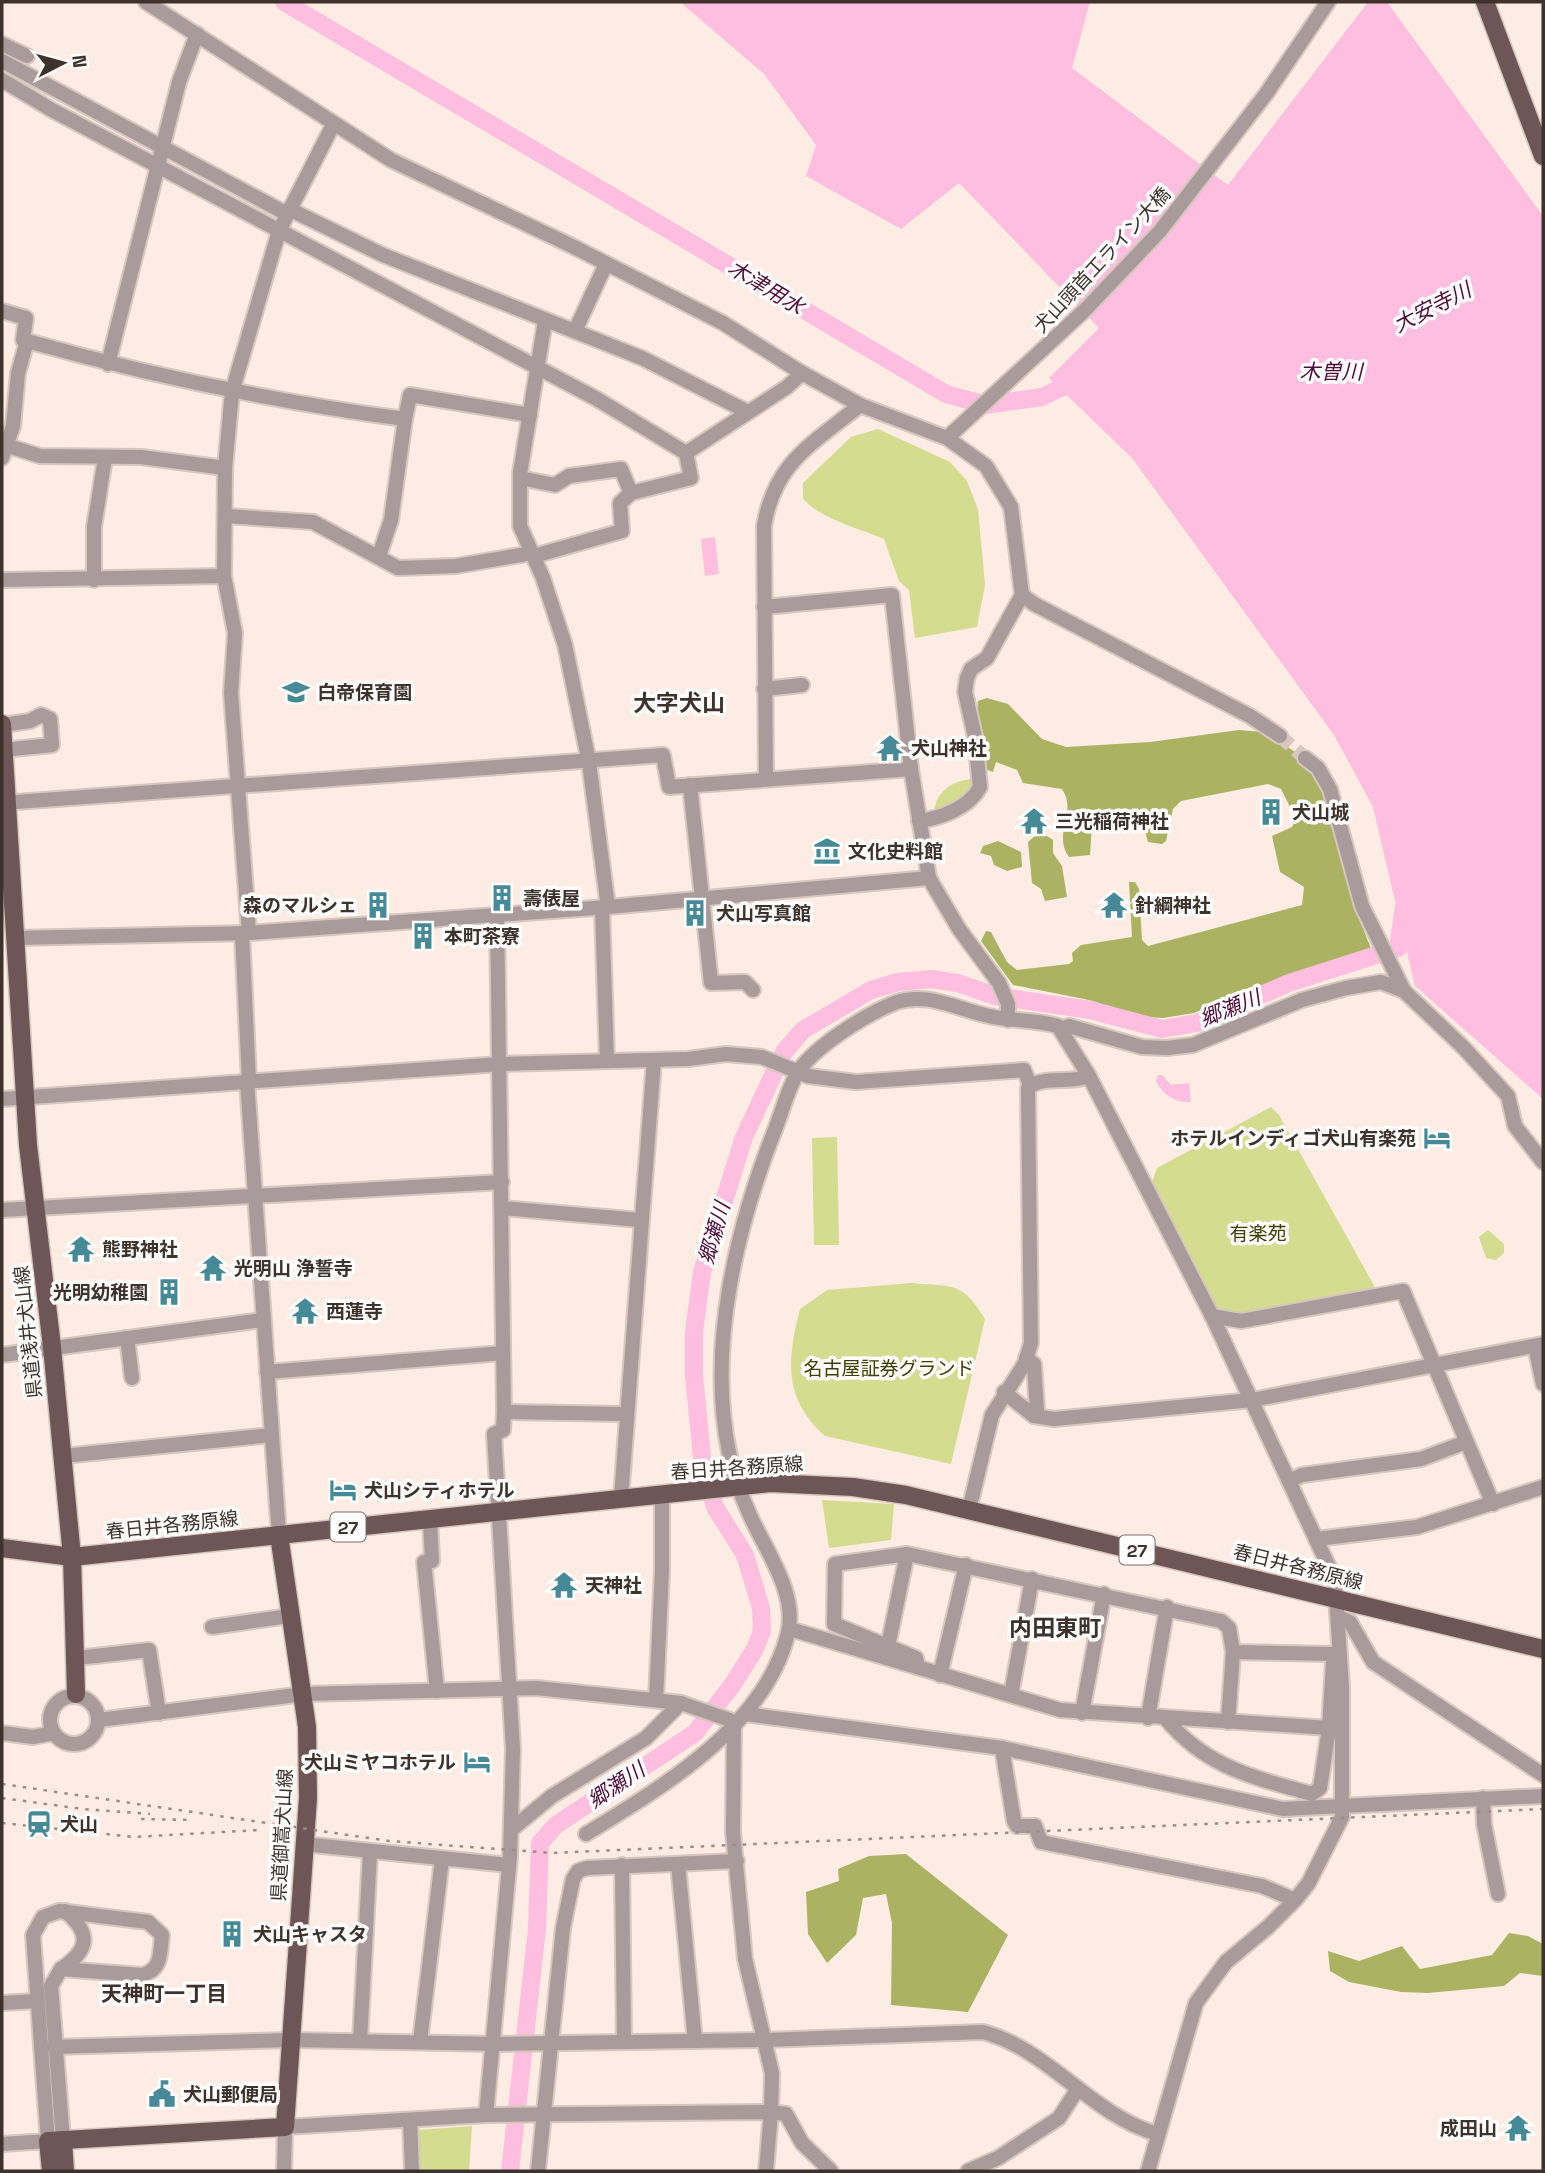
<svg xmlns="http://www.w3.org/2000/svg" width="1545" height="2173" font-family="'Space Grotesk','Noto Sans JP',sans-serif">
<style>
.green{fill:#d4dc90}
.forest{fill:#abb363}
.water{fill:#fdbedf}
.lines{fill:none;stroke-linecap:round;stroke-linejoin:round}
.river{stroke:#fdbedf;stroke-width:18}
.minor-tunnel{stroke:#d7c7be;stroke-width:14;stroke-dasharray:14 7;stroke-linecap:butt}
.minor-casing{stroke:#d7c7be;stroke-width:18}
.major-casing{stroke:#d7c7be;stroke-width:21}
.minor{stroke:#a99b9b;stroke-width:14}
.major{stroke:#6e5656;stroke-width:18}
.rail{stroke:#9b8d86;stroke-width:2.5;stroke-dasharray:3.5 7;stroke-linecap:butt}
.labels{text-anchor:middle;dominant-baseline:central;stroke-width:7;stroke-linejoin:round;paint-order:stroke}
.shield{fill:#fdfdfd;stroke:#776f6b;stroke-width:2}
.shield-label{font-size:18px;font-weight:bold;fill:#3d322c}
.street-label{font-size:19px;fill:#3d322c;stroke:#fdfdfd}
.poi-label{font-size:19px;font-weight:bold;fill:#3d322c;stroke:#fdfdfd;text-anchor:start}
.park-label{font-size:19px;fill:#3d4100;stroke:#fdfdfd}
.water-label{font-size:21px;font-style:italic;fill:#500d39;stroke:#fdfdfd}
.neighbourhood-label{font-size:21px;font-weight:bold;fill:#3d322c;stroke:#fdfdfd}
.quarter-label{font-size:23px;font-weight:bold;fill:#3d322c;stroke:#fdfdfd}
</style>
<rect width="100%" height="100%" fill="#fdece3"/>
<g class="green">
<path d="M878,429L950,462L967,481L978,509L985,585L977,627L915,638L909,590L899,581L884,539C858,528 823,520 803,499V483L851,437Z"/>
<path d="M973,779L974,789L945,809L934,811C937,790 954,780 973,779Z"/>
<path d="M1271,1107L1279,1115L1377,1291L1248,1315L1213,1311L1150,1188L1157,1168Z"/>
<path d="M837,1137L839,1245H814L812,1138Z"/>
<path d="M1488,1230L1504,1244V1253L1496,1260L1486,1258L1479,1237Z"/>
<path d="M912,1283C953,1287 962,1281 985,1319L951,1464L825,1436C783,1399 787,1359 800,1309L827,1290Z"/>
<path d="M822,1500L894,1504L891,1540L829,1548Z"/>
<path d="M472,2126L469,2171H418V2130Z"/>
</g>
<g class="forest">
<path d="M987,698L1008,704L1042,739L1066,747L1150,742L1239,730L1264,732L1300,755L1316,772L1329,800L1358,916L1372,951L1302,970L1194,1013L1163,1018L1146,1017L1089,1000L1013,985L981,941L986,931L991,932L1007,962L1017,970L1069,964L1073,961L1072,953L1081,945L1132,937L1129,882H1135L1139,889L1142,940L1148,946L1302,905L1304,887L1280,872L1272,836L1292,827L1296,819L1281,789L1268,784L1181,801L1173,809L1166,841L1162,844L1148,842L1140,813L1134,809L1100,817L1092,823L1090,855L1069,857C1052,834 1078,812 1062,789L1023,783L1017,770L996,762L993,772L985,769L977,717L978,701Z"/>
<path d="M1035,836H1047L1053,840V853L1062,866L1067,897L1045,901L1041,889L1032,883L1028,842Z"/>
<path d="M998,841L1021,852L1022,867L1007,871L994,865L991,856L980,853L983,846Z"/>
<path d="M906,1854L1008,1935L968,2012L891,2005L892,1923L886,1894L863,1898L856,1935L827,1963L808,1934L806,1892L839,1881L838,1869L869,1856Z"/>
<path d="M1509,1933L1528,1936L1543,1944V1976L1520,1973L1504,1986L1428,1993L1401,1992L1349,1982L1330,1971L1328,1951L1359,1961L1402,1946L1420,1969L1492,1955Z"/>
</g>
<g class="water">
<path d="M680,2H1090L1072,68L1228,185L1368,2H1387L1543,216V1099L1415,986L1373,807L1334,735L1132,458L1049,378L1099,328L959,183L901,229L806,176L816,145L764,74Z"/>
<path d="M715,537L719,574L705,576L701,539Z"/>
<path d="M1158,1075H1162L1171,1085L1189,1083L1191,1102C1175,1103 1163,1095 1156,1081Z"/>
</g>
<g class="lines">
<g class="river">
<path d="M284,2L946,394L986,405L1042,397L1081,378"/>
<path d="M510,2171L537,1929L540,1843L556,1825L695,1733L733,1684L755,1649L762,1631L761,1608L745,1555L715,1507L703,1467L694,1375V1332L702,1272L744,1137L784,1052L803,1030L871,990L898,982L931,979L958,983L995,996L1090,1010L1162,1029L1197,1023L1289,983L1398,948L1404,906"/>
</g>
<path class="minor-tunnel" d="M1280,736L1305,758"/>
<defs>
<g id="minor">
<path d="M146,2L391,160L572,246L723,323L802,373L860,405L947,438L986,466L1011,507L1022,595L987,658L971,669L967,678L965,692L975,737L980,787C969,808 941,818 919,821"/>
<path d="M2,44L27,56"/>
<path d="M2,61L287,214"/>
<path d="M2,80L52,110L597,399L686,453L787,387L802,373"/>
<path d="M289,209L383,255L642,358L748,412"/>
<path d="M2,311L26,318L23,340L27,341L18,373L13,426L2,458"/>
<path d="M545,321L520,473V526L543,578L565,645L589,762L608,907"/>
<path d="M575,331L606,264"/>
<path d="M27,341C152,376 276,402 405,419L410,395L530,415"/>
<path d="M108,364L179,82L197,34"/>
<path d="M947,438L1086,309L1160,231L1266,94L1328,2"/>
<path d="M2,444L40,456L141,457L225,468"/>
<path d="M520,478L555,485L569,476L621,469L631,493"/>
<path d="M226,516L313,522L398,568L456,566L533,553"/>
<path d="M379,556L391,520L405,419"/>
<path d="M534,556L622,531L620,503L631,493L691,478L686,453"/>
<path d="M2,580L224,576"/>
<path d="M94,580V527L105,458"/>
<path d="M1022,595L1034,604L1250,716L1280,736"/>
<path d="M764,607L892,595L911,769L929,878L959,929L999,983L1008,1004V1020"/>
<path d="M764,689L802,685"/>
<path d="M2,725L30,721L41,715L50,719L52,745L3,750"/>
<path d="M1305,758L1318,768L1330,789L1362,906L1404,991L1463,1047L1508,1096L1515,1126L1543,1162"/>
<path d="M766,779L764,526C775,461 813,444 860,405"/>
<path d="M690,785L711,983L745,982L753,990"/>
<path d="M2,803L663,755L669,787L911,769"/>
<path d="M602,907L607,1061"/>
<path d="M242,933L249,1081"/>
<path d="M249,933L231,693L235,633L224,576L225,468L232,392L279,231L333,125"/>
<path d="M14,938L249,933L608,907L929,878"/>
<path d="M1062,1029L1069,1026L1142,1047L1167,1048L1193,1045L1302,1000L1346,988L1381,982L1404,991"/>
<path d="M247,1081L279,1535"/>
<path d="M2,1099L501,1064L688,1059L726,1054L762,1057L808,1076L856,1082L1024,1070L1030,1085"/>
<path d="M502,1208L640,1220"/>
<path d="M2,1210L502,1182"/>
<path d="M1212,1316L1241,1321L1403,1291L1493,1504"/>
<path d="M127,1338L132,1378"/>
<path d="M1535,1346L1543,1384"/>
<path d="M2,1355L262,1320"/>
<path d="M1026,1358L1034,1364L1037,1410L1034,1416"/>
<path d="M267,1372L503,1353"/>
<path d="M1004,1392L1034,1416L1054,1419L1252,1400L1543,1344"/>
<path d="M504,1412L626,1414"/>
<path d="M63,1456L272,1435"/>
<path d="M1289,1481L1302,1475L1421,1459L1466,1442"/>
<path d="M621,1498L654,1060"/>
<path d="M969,1510L992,1415L1025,1363L1031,1343L1028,1088C1042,1075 1072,1084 1089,1076"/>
<path d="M430,1519L432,1561L424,1562L437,1691"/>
<path d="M1316,1539L1417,1527L1543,1487"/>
<path d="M1339,1617L1350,1622L1373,1662L1543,1775"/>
<path d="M212,1627L289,1616"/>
<path d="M790,1629L1060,1710L1329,1728"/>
<path d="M888,1646L907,1554"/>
<path d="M77,1658L149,1650L159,1713"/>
<path d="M918,1667L916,1658L834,1624L835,1564L907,1554L1221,1621L1229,1628L1233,1652L1334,1654"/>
<path d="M940,1675L966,1565"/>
<path d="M1011,1695L1032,1579"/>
<circle cx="74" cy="1720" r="24"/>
<path d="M656,1700L662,1570V1494"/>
<path d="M1082,1713L1104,1594"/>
<path d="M745,1714L1002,1748L1283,1809L1543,1796"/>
<path d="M1148,1718L1167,1607"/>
<path d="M1166,1719C1207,1768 1253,1777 1312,1794L1320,1788L1329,1728L1333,1663"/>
<path d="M99,1720L304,1694L536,1688L681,1703L730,1720L734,1724"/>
<path d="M1228,1722L1233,1652"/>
<path d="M734,1724L733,1833L745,1959L772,2073L771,2112L786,2114L802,2143L831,2171"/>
<path d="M2,1733L33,1737L54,1733"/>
<path d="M1002,1748L1014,1821L1017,1826H1035L1041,1842L1262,1886L1295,1900"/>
<path d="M1483,1798L1484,1824L1498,1894"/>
<path d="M512,1829L552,1796L646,1738L681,1703"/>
<path d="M586,1834C662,1787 765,1727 788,1633C798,1593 764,1548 749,1513C740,1493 733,1473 729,1452C707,1346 737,1225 776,1127C783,1109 788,1088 798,1072C815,1046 868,1013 897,1002C929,991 963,1012 994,1017C1015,1021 1037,1020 1058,1026L1089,1076L1212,1316L1335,1580L1342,1688V1817L1308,1884L1295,1900L1268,1927L1226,1962L1196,2003L1148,2171"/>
<path d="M303,1844L509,1865"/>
<path d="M678,1864L695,2041"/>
<path d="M622,1865L624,2041"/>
<path d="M61,1969C89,1950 92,1934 65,1911"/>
<path d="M2,2003L37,2001"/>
<path d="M360,2041L370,1853"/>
<path d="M420,2042L442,1859"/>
<path d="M54,2047L291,2040L497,2044L766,2040L983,2032C1049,2049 1092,2116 1158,2134"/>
<path d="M486,2115L510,1856L513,1749L494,1434L503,1430L504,1412L497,915"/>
<path d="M410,2120L412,2171"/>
<path d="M2,2144L48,2141L33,1935L43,1917L59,1911L148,1922L162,1935C160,1953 162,1970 142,1975L61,1969L51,1986L63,2140"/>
<path d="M284,2171L285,2127L486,2115L771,2112L766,2171"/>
<path d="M538,2171L563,1928L573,1879L578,1871L587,1868L737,1861"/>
<path d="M968,2171L998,2158L1059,2118L1077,2090"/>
</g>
<g id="major">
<path d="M1485,2L1543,156"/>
<path d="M2,724L28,1145L52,1347L72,1557L76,1694"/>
<path d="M2,1548L72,1557L770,1483L853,1487L906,1495L1543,1649"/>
<path d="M63,2140L65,2171"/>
<path d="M51,2171L48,2141L285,2127L308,1798L307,1727L279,1535"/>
</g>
</defs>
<use href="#minor" class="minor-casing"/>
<use href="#major" class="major-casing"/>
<use href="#minor" class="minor"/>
<use href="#major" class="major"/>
<g class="rail">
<path d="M2,1784L389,1841L552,1853L1543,1809"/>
<path d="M2,1798L83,1809L150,1814"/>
<path d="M141,1819L193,1820"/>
<path d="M2,1823L134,1837L259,1830"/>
</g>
</g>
<defs>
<symbol id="school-bare" viewBox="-9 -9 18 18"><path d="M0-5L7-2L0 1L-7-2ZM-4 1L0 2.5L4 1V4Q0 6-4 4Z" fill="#458a96" stroke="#fdfdfd" stroke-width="2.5" paint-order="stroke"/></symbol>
<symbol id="temple-bare" viewBox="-9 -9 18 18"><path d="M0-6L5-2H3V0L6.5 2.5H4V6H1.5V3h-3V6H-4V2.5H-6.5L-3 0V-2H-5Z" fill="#458a96" stroke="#fdfdfd" stroke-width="2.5" paint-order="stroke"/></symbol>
<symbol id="building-bare" viewBox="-9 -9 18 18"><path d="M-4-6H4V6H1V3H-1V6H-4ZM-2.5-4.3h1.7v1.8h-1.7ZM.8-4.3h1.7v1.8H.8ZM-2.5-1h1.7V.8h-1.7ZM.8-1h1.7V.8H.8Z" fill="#458a96" stroke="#fdfdfd" stroke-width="2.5" paint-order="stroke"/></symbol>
<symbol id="museum-bare" viewBox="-9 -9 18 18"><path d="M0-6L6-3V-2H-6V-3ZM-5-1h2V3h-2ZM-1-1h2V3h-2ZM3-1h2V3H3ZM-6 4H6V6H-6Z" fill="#458a96" stroke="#fdfdfd" stroke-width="2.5" paint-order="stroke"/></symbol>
<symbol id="hotel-bare" viewBox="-9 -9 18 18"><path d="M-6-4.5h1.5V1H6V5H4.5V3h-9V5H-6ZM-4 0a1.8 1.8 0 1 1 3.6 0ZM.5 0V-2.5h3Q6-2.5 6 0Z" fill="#458a96" stroke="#fdfdfd" stroke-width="2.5" paint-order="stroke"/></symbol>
<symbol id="station-bare" viewBox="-9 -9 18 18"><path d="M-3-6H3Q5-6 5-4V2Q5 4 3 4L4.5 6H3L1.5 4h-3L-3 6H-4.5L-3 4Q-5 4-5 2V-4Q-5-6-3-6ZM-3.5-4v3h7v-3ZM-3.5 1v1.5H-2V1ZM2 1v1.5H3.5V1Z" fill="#458a96" stroke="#fdfdfd" stroke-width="2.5" paint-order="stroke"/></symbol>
<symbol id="civic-bare" viewBox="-9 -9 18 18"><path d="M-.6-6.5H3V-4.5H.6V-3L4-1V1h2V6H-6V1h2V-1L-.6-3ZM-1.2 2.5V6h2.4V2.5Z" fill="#458a96" stroke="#fdfdfd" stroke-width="2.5" paint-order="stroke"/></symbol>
</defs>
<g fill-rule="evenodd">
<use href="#school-bare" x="277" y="673" width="38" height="38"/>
<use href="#temple-bare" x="871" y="729" width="38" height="38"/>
<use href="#building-bare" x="1252" y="793" width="38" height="38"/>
<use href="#temple-bare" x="1015" y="802" width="38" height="38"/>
<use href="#museum-bare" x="808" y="832" width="38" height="38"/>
<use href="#building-bare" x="483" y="879" width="38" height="38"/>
<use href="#building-bare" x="359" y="886" width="38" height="38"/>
<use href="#temple-bare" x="1095" y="886" width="38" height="38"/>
<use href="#building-bare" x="676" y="894" width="38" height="38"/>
<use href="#building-bare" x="404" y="917" width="38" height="38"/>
<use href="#hotel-bare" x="1418" y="1119" width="38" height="38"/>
<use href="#temple-bare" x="62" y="1230" width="38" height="38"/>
<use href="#temple-bare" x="194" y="1249" width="38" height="38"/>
<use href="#building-bare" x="150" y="1273" width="38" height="38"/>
<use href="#temple-bare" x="286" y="1292" width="38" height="38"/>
<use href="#hotel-bare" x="324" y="1471" width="38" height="38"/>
<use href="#temple-bare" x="545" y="1566" width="38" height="38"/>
<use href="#hotel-bare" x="458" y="1743" width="38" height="38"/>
<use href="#station-bare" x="20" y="1805" width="38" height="38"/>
<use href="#building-bare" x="213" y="1915" width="38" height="38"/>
<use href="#civic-bare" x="143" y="2075" width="38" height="38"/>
<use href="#temple-bare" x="1499" y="2109" width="38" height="38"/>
</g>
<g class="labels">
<g class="shield">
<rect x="330.5" y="1512.5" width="35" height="29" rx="5"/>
<rect x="1119.5" y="1535.5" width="35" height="29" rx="5"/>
</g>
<g class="shield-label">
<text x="348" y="1527">27</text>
<text x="1137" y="1550">27</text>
</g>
<g class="street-label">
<text transform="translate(1102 260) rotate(-47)">犬山頭首工ライン大橋</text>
<text transform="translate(28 1332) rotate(-96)">県道浅井犬山線</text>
<text transform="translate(737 1468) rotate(-4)">春日井各務原線</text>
<text transform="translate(172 1525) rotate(-6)">春日井各務原線</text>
<text transform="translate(1298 1567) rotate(14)">春日井各務原線</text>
<text transform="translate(282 1835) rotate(-87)">県道御嵩犬山線</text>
</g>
<g class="poi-label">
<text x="317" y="692">白帝保育園</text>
<text x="911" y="748">犬山神社</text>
<text x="1292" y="812">犬山城</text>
<text x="1055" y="821">三光稲荷神社</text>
<text x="848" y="851">文化史料館</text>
<text x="523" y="898">壽俵屋</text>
<text x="357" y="905" text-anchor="end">森のマルシェ</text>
<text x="1135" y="905">針綱神社</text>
<text x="716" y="913">犬山写真館</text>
<text x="444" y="936">本町茶寮</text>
<text x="1416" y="1138" text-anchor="end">ホテルインディゴ犬山有楽苑</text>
<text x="102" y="1249">熊野神社</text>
<text x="234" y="1268">光明山 浄誓寺</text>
<text x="148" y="1292" text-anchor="end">光明幼稚園</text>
<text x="326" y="1311">西蓮寺</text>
<text x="364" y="1490">犬山シティホテル</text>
<text x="585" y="1585">天神社</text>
<text x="456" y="1762" text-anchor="end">犬山ミヤコホテル</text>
<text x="60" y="1824">犬山</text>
<text x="253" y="1934">犬山キャスタ</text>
<text x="183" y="2094">犬山郵便局</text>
<text x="1497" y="2128" text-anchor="end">成田山</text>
</g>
<g class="park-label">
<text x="1258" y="1233">有楽苑</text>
<text x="889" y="1368">名古屋証券グランド</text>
</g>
<g class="water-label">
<text transform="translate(766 287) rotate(31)">木津用水</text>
<text transform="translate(1432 307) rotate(-27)">大安寺川</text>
<text x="1331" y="371">木曽川</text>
<text transform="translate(1230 1008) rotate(-22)">郷瀬川</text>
<text transform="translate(714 1233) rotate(-74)">郷瀬川</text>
<text transform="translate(616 1785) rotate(-34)">郷瀬川</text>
</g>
<g class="neighbourhood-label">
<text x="164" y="1993">天神町一丁目</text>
</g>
<g class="quarter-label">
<text x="679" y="703">大字犬山</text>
<text x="1055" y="1628">内田東町</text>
</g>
</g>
<rect width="1545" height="2173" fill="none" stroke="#3d322c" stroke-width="7"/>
<g transform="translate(63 63) rotate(84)" stroke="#fdfdfd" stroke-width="5" paint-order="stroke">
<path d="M0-5L12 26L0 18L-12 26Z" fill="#3d322c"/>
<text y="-10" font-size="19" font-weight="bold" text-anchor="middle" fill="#3d322c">N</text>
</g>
</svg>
